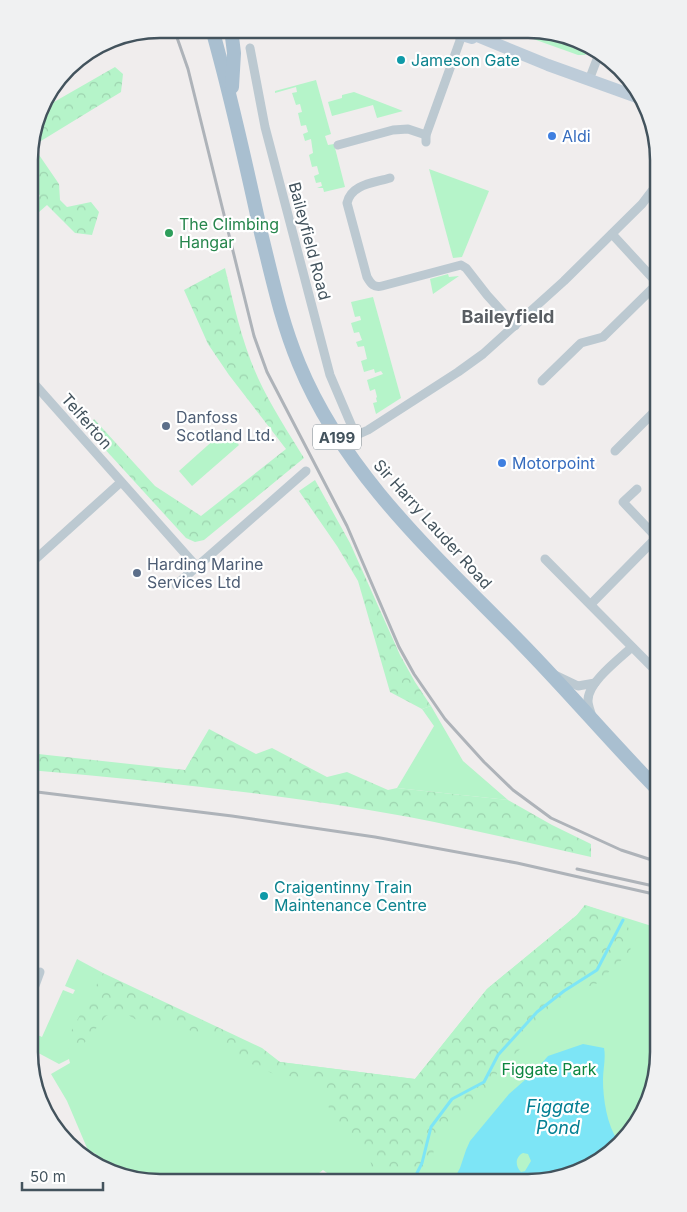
<svg xmlns="http://www.w3.org/2000/svg" width="687" height="1212" font-family="Inter,sans-serif">
<style>
.green{fill:#b5f4c9}
.forest{fill:url(#forest-crowns)}
.water{fill:#7de5f6;fill-rule:evenodd}
.lines{fill:none;stroke-linecap:round;stroke-linejoin:round}
.stream{stroke:#7de5f6;stroke-width:3}
.minor{stroke:#bcc9d1;stroke-width:9}
.secondary{stroke:#bdccd9;stroke-width:12}
.primary{stroke:#a9bfd0;stroke-width:14}
.rail{stroke:#aeb3b9;stroke-width:3}
.culture-dot{fill:#0f9aa8;stroke:#fff;stroke-width:2}
.shop-dot{fill:#3f7fe0;stroke:#fff;stroke-width:2}
.leisure-dot{fill:#2e9e5b;stroke:#fff;stroke-width:2}
.service-dot{fill:#5c6f8a;stroke:#fff;stroke-width:2}
.labels{text-anchor:middle;dominant-baseline:central;stroke-width:4.5;stroke-linejoin:round;paint-order:stroke}
.shield{fill:#fff;stroke:#7b878e;stroke-width:1}
.shield-label{font-size:15px;font-weight:bold;fill:#43535d}
.culture-label{font-size:16px;fill:#0d838f;stroke:#fff;text-anchor:start}
.shop-label{font-size:16px;fill:#366cbe;stroke:#fff;text-anchor:start}
.leisure-label{font-size:16px;fill:#27864d;stroke:#fff;text-anchor:start}
.street-label{font-size:16px;fill:#43535d;stroke:#fff}
.service-label{font-size:16px;fill:#4e5e75;stroke:#fff;text-anchor:start}
.park-label{font-size:16px;fill:#0c8640;stroke:#fff}
.neighbourhood-label{font-size:18px;font-weight:bold;fill:#595e63;stroke:#fff}
.water-label{font-size:18px;font-style:italic;fill:#037f93;stroke:#fff}
.rim{fill:none;stroke:#43535d;stroke-width:2.5}
</style>
<defs>
<pattern id="forest-crowns" width="20" height="18" patternUnits="userSpaceOnUse" patternTransform="scale(1.25)"><rect width="20" height="18" fill="#b5f4c9"/><path d="M2 6a3 3 0 1 1 6 0M12 15a3 3 0 1 1 6 0" fill="none" stroke="#9dd3af"/></pattern>
</defs>
<rect width="100%" height="100%" fill="#f0eded"/>
<g class="green">
<path d="M511,31H552L591,50L585,55H578Z"/>
<path d="M316,80L331,134L325,136L328,145L334,144L345,187L324,192L323,188H317L322,186L321,182L316,183L314,176L319,174L317,166L312,167L309,155L313,153L311,139L305,141L303,134L308,132L306,125L301,126L298,113L302,112L300,104L296,105L292,93L297,92L296,87L275,93V91Z"/>
<path d="M354,92L403,111L377,118L373,105L332,116L328,102L342,98V95Z"/>
<path d="M429,169L489,191L462,257L453,258Z"/>
<path d="M448,274L449,277L459,276L433,294L430,279Z"/>
<path d="M373,297L401,398L376,414L373,403L377,402L376,398L377,397L375,389L370,391L367,380L383,374L381,371L375,373L374,369L364,372L361,361L367,359L364,346L358,347L356,342L362,340L359,332L354,333L351,323L361,320L360,316L355,317L351,302Z"/>
<path d="M226,429L239,445L192,486L179,471Z"/>
<path d="M431,706L463,761L508,800L397,788L434,726L422,709Z"/>
<path d="M585,905L658,928V1061L631,1132L570,1176L527,1183H341L323,1170L306,1183L158,1182V1179L148,1180V1182H142L99,1164L95,1153L90,1155L67,1101L51,1074L70,1063L69,1059L59,1064L29,1048V1031L42,1037L63,990L73,994L75,990L65,986L77,959L103,973L99,984L280,1062L415,1079L487,989L577,915Z"/>
</g>
<g class="forest">
<path d="M115,67L123,74L121,92L36,144L35,149L59,184L60,200L67,207L91,202L99,212L92,235L75,233L47,205L30,220V203L40,196L30,178V143L40,110Z"/>
<path d="M225,268C234,305 242,343 258,378C271,406 288,432 304,458L204,540L195,542L186,538L92,435C89,428 90,425 94,419L155,486L201,516L286,449L229,375L208,344L184,290Z"/>
<path d="M315,480L350,543L400,655L415,682L431,706L422,709L390,692L358,581L337,546L299,491Z"/>
<path d="M209,729L256,754L272,748L327,777L347,772L388,790L397,788L508,800L552,825L591,844V857C530,843 470,829 409,817C283,794 156,781 29,770V753L185,770Z"/>
<path d="M585,905C613,916 637,916 630,952L596,984L577,990L543,1019L530,1032L523,1046L515,1054L505,1061L486,1091L444,1125L436,1137L433,1155L424,1183H382L372,1171L370,1157L365,1148L358,1143L350,1141L342,1132L334,1125L326,1098L319,1085L307,1078L276,1075L236,1057L219,1042L189,1030L164,1023L154,1025L142,1023L128,1015L116,1012L106,1016L82,1046L64,1049L63,1046L103,973L262,1048L280,1062L415,1079L487,989L577,915Z"/>
</g>
<path class="water" d="M583,1044L604,1048C606,1058 603,1069 603,1080C603,1099 607,1125 618,1141L570,1176L527,1183H452L460,1168L466,1150L470,1141L509,1094L534,1072L548,1056ZM523,1153L528,1154L531,1161L525,1171L521,1172C515,1166 515,1157 523,1153Z"/>
<g class="lines">
<path class="stream" d="M412,1183L422,1163L431,1127L452,1099L484,1082L498,1055L537,1012L564,991L597,970L623,920"/>
<g class="minor">
<path d="M250,48L265,127L330,375L353,429L359,434L368,430L458,372L483,354L564,281L642,204L658,183"/>
<path d="M589,80L599,54"/>
<path d="M426,142V135L462,35"/>
<path d="M338,145L393,130L408,129L426,135"/>
<path d="M390,178C374,183 351,184 347,203L367,277C371,284 374,288 382,286L461,265L466,268L487,295L515,326"/>
<path d="M612,234L658,284"/>
<path d="M30,379L197,567"/>
<path d="M542,381L581,343L603,337L658,283"/>
<path d="M615,451L658,408"/>
<path d="M637,489L623,502L658,539"/>
<path d="M545,559L658,673"/>
<path d="M29,565L121,482"/>
<path d="M176,585L306,471"/>
<path d="M591,604L657,537"/>
<path d="M555,675L578,686L595,683"/>
<path d="M592,717C591,712 588,706 588,701C587,683 619,659 632,647"/>
<path d="M29,1002L40,972"/>
</g>
<g class="secondary">
<path d="M449,31L472,38"/>
<path d="M465,31L548,65L637,97"/>
</g>
<g class="primary">
<path d="M212,29C231,96 246,164 261,233C272,277 281,321 299,364C345,476 438,558 521,643C568,691 611,742 658,790"/>
<path d="M231,29L234,53L232,87"/>
</g>
<g class="rail">
<path d="M174,29L188,69L254,336L267,372L347,526L399,647L414,674L445,719L484,762L513,790L551,818L621,850L658,862"/>
<path d="M29,791L232,816L375,837L517,863L658,895"/>
<path d="M577,869L658,887"/>
</g>
</g>
<g class="culture-dot">
<circle cx="401" cy="60" r="5"/>
<circle cx="264" cy="896" r="5"/>
</g>
<g class="shop-dot">
<circle cx="552" cy="136" r="5"/>
<circle cx="502" cy="463" r="5"/>
</g>
<circle class="leisure-dot" cx="169" cy="233" r="5"/>
<g class="service-dot">
<circle cx="166" cy="426" r="5"/>
<circle cx="137" cy="573" r="5"/>
</g>
<g class="labels">
<rect class="shield" x="313" y="424.5" width="48" height="25" rx="4"/>
<g class="shield-label">
<text x="337" y="437">A199</text>
</g>
<g class="culture-label">
<text x="411" y="60">Jameson Gate</text>
<text x="274" y="887">Craigentinny Train<tspan x="274" dy="18">Maintenance Centre</tspan></text>
</g>
<g class="shop-label">
<text x="562" y="136">Aldi</text>
<text x="512" y="463">Motorpoint</text>
</g>
<g class="leisure-label">
<text x="179" y="224">The Climbing<tspan x="179" dy="18">Hangar</tspan></text>
</g>
<g class="street-label">
<text transform="translate(310 241) rotate(75)">Baileyfield Road</text>
<text transform="translate(87 421) rotate(49)">Telferton</text>
<text transform="translate(433 524) rotate(48)">Sir Harry Lauder Road</text>
</g>
<g class="service-label">
<text x="176" y="417">Danfoss<tspan x="176" dy="18">Scotland Ltd.</tspan></text>
<text x="147" y="564">Harding Marine<tspan x="147" dy="18">Services Ltd</tspan></text>
</g>
<g class="park-label">
<text x="549" y="1069">Figgate Park</text>
</g>
<g class="neighbourhood-label">
<text x="508" y="316">Baileyfield</text>
</g>
<g class="water-label">
<text x="558" y="1106">Figgate<tspan x="558" dy="21">Pond</tspan></text>
</g>
</g>
<path d="M0 0H687V1212H0ZM160 38H528A122 122 0 0 1 650 160V1052A122 122 0 0 1 528 1174H160A122 122 0 0 1 38 1052V160A122 122 0 0 1 160 38Z" fill="#f0f1f2" fill-rule="evenodd"/>
<path class="rim" d="M160 38H528A122 122 0 0 1 650 160V1052A122 122 0 0 1 528 1174H160A122 122 0 0 1 38 1052V160A122 122 0 0 1 160 38Z"/>
<path d="M22 1182v8h81v-8" fill="none" stroke="#43535d" stroke-width="2.5"/>
<text x="30" y="1182" font-size="15" fill="#43535d" stroke="#ffffff" stroke-width="4" paint-order="stroke">50 m</text>
</svg>
